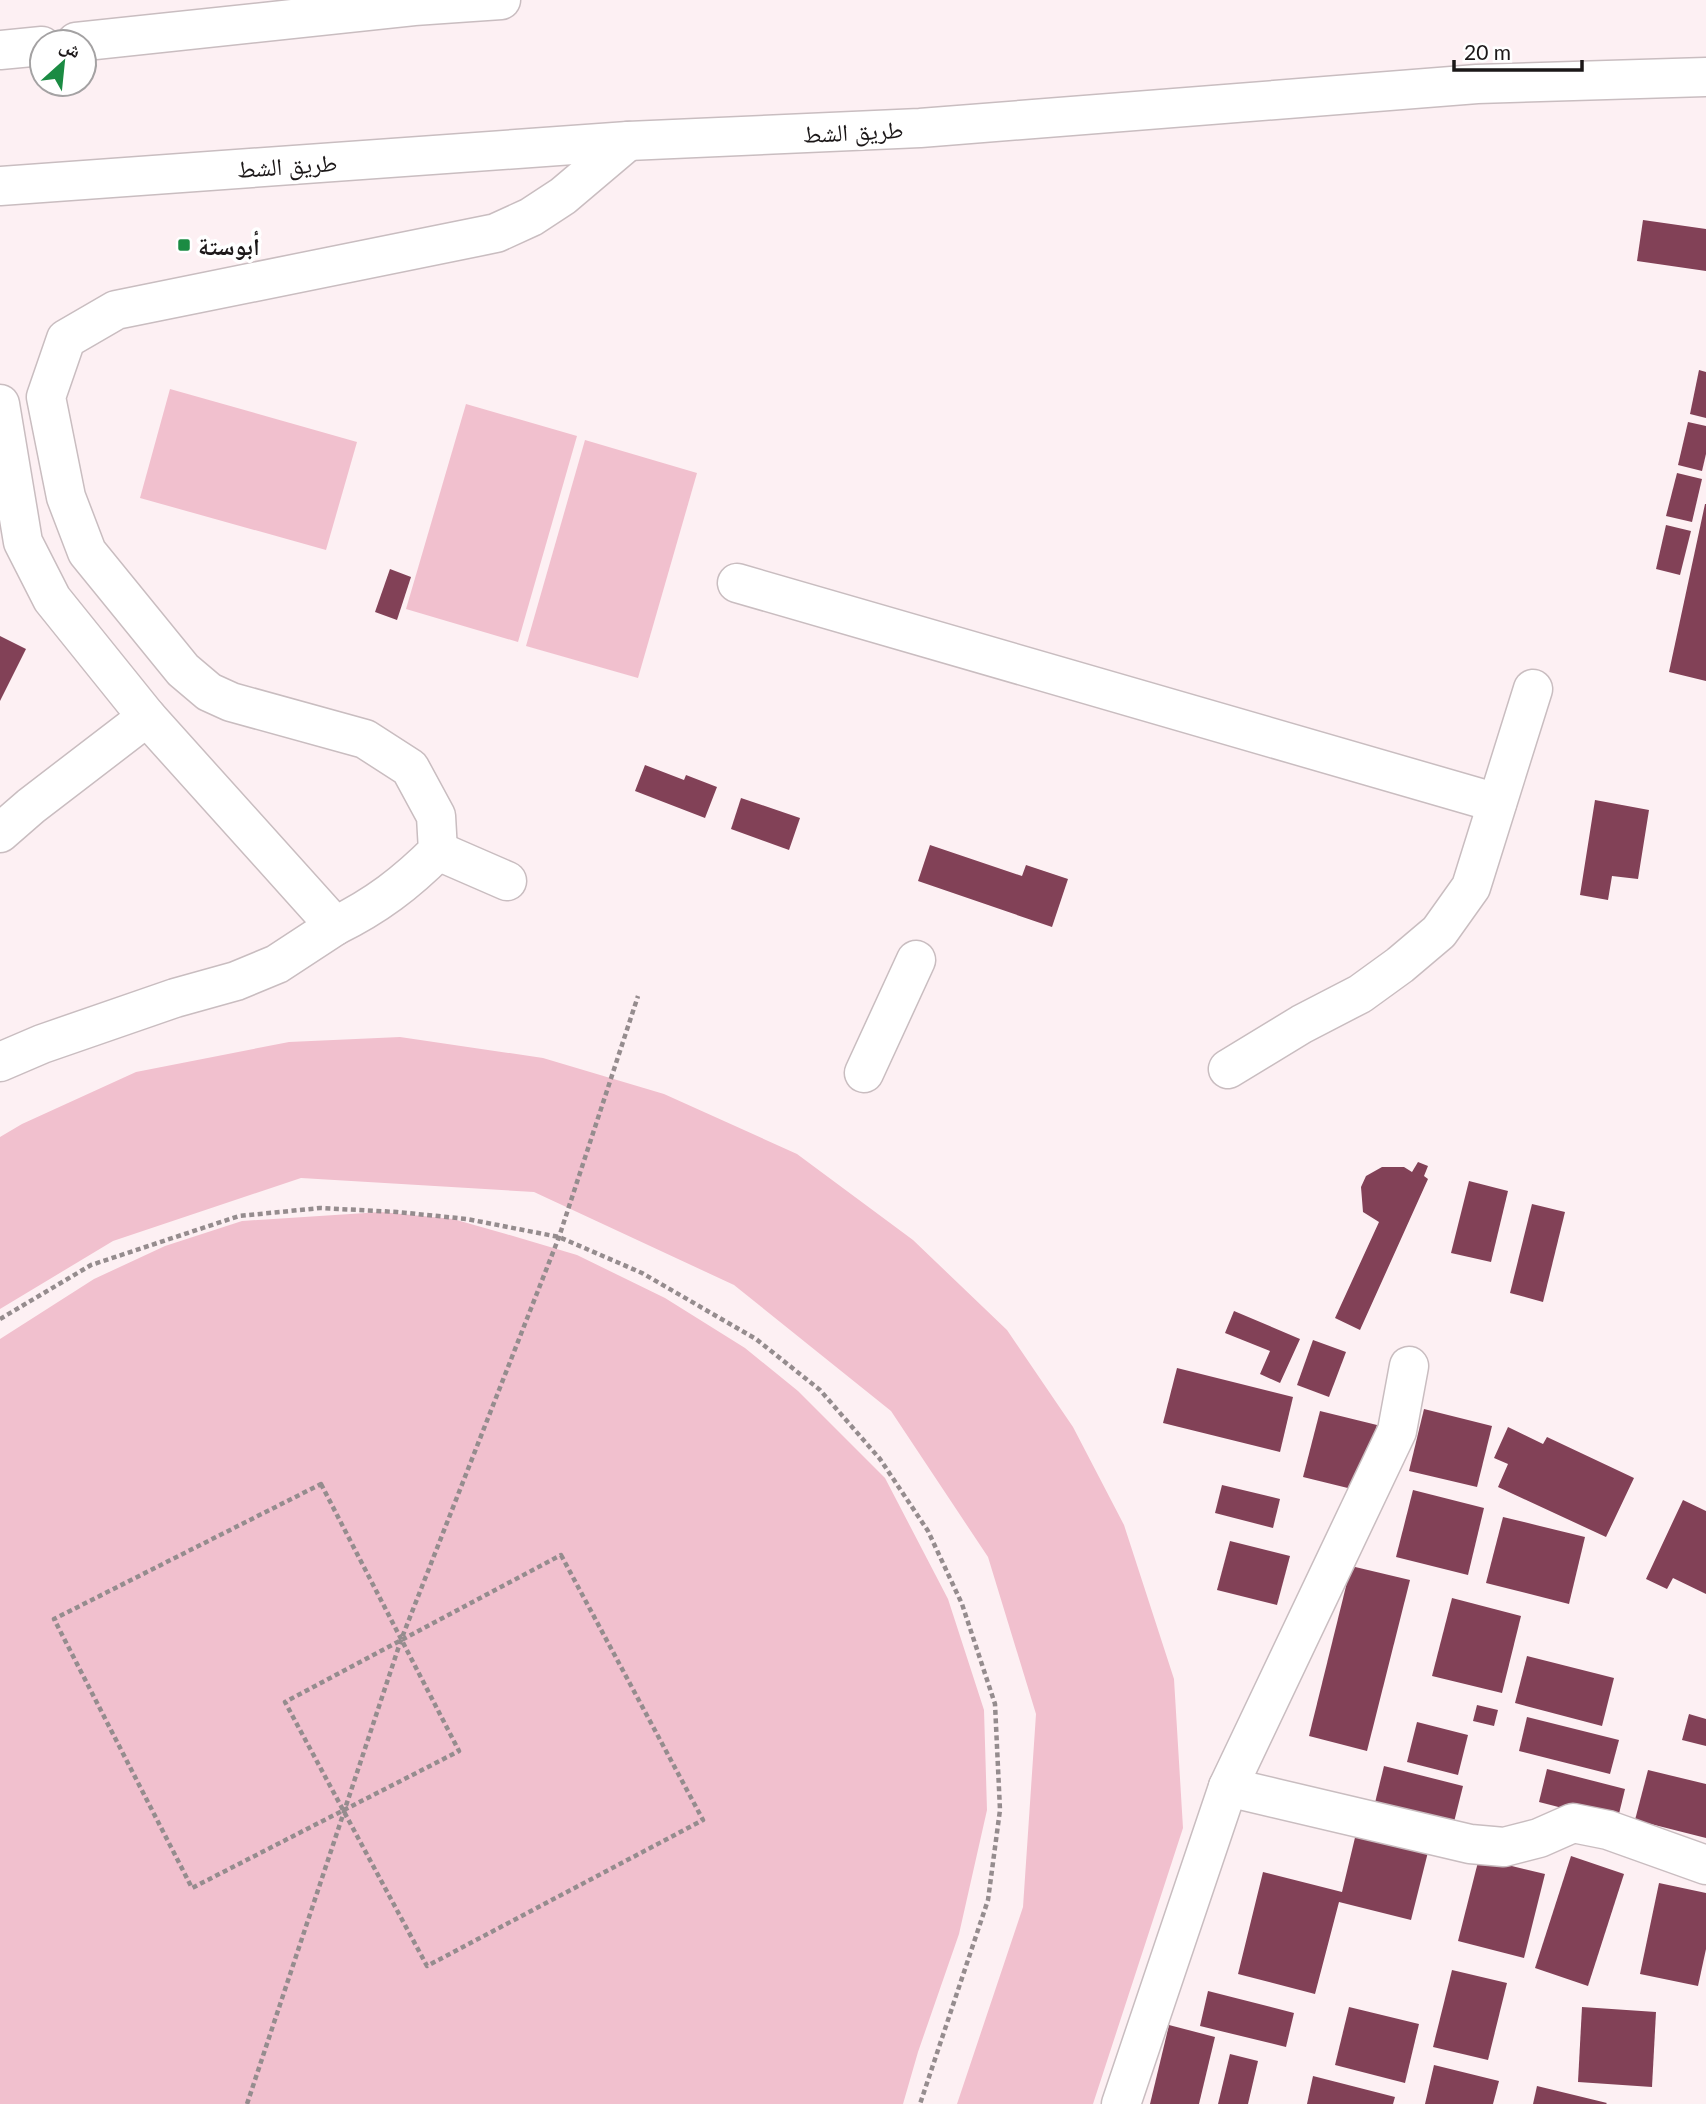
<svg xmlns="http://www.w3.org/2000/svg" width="1706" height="2104" font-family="Lato,'Noto Naskh Arabic',sans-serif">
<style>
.green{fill:#f1c0ce}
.building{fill:#824157}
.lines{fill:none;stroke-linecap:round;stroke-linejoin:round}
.minor-casing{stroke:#c9bdc0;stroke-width:41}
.highway-casing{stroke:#c9bdc0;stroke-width:41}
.path{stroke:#958c8e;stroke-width:4.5;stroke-dasharray:5 3.5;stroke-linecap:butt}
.minor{stroke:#fff;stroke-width:38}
.highway{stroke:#fff;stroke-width:38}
.poi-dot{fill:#1b8b43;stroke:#fff;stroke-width:2.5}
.labels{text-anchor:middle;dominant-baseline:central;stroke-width:7;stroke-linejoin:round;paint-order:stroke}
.street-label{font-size:24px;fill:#1b1718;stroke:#fff}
.poi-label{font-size:24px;font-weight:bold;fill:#1b1718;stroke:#fff;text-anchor:start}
</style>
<rect width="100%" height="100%" fill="#fdf0f3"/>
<g class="green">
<path d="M170,389L357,442L326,550L140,498Z"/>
<path d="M466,404L577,436L518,642L406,609Z"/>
<path d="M585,440L697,473L638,678L526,646Z"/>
<path d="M400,1037L543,1058L664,1094L797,1154L913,1240L1007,1330L1073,1427L1124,1525L1174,1679L1183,1828L1093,2104H957L1023,1907L1036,1714L988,1557L891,1411L734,1285L534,1192L301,1178L113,1241L0,1309V1137L22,1124L136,1072L289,1042Z"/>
<path d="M381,1212L453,1219L506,1234L577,1255L665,1298L745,1348L798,1391L885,1478L948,1599L984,1710L987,1810L959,1934L918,2052L903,2104H0V1339L94,1279L165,1246L242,1221Z"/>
</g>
<g class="building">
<path d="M1643,220L1706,229V271L1637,261Z"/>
<path d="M1699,370L1706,372V418L1690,414Z"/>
<path d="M1688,422L1706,426V454L1702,471L1678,465Z"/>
<path d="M1677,473L1702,479L1692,522L1666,516Z"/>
<path d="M1705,504H1706V681L1669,672Z"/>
<path d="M1666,525L1691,531L1680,575L1656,569Z"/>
<path d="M390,569L411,577L397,620L375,612Z"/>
<path d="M0,636L26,649L0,701Z"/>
<path d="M645,765L684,780L686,775L717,787L705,818L635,791Z"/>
<path d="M741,798L800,818L789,850L731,829Z"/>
<path d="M1595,800L1649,810L1638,879L1612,876L1608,900L1580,895Z"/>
<path d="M930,845L1022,876L1026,865L1068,879L1052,927L918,881Z"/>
<path d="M1418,1162L1428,1166L1424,1176L1428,1179L1360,1330L1335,1318L1379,1222L1363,1212L1361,1187L1366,1176L1382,1167H1404L1412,1172Z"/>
<path d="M1469,1181L1508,1191L1491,1262L1451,1253Z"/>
<path d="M1532,1204L1565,1212L1543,1302L1510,1293Z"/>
<path d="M1234,1311L1300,1339L1280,1383L1260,1374L1270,1351L1225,1333Z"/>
<path d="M1313,1340L1346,1352L1329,1397L1297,1385Z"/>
<path d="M1177,1368L1293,1397L1280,1452L1163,1423Z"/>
<path d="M1424,1409L1492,1426L1477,1487L1409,1471Z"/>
<path d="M1320,1411L1377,1425L1360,1491L1303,1477Z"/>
<path d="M1508,1427L1543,1444L1547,1437L1634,1478L1606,1537L1498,1487L1508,1464L1494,1458Z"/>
<path d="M1222,1485L1280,1499L1273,1528L1215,1513Z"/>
<path d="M1413,1490L1484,1508L1468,1575L1396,1557Z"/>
<path d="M1683,1500L1706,1511V1594L1673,1578L1667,1589L1646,1579Z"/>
<path d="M1503,1517L1585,1537L1569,1604L1486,1583Z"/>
<path d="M1230,1541L1290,1556L1277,1605L1217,1590Z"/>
<path d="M1351,1566L1410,1580L1367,1751L1309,1736Z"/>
<path d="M1452,1598L1521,1616L1502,1693L1432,1676Z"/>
<path d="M1527,1656L1614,1678L1602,1726L1515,1703Z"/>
<path d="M1477,1705L1498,1710L1494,1726L1473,1721Z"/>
<path d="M1689,1714L1706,1719V1746L1682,1740Z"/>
<path d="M1527,1717L1619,1740L1610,1774L1519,1751Z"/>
<path d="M1417,1722L1468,1735L1458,1775L1407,1762Z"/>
<path d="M1384,1766L1463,1786L1451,1834L1372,1815Z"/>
<path d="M1547,1769L1625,1789L1617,1822L1539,1802Z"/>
<path d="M1648,1770L1706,1784V1838L1635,1820Z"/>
<path d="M1358,1825L1430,1844L1411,1920L1339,1902L1315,1994L1238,1974L1263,1872L1342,1892Z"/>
<path d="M1571,1856L1624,1874L1588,1986L1535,1968Z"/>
<path d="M1479,1858L1545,1874L1524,1958L1458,1941Z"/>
<path d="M1659,1883L1706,1893V1949L1698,1986L1640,1974Z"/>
<path d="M1452,1970L1507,1983L1488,2060L1433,2047Z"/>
<path d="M1208,1991L1294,2013L1286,2047L1200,2026Z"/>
<path d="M1349,2007L1419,2024L1405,2083L1335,2065Z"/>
<path d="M1582,2007L1656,2012L1652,2087L1578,2082Z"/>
<path d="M1169,2025L1215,2037L1199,2104H1150Z"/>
<path d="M1230,2054L1258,2061L1248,2104H1218Z"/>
<path d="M1434,2065L1499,2081L1493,2104H1425Z"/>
<path d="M1313,2076L1395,2097L1393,2104H1307Z"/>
<path d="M1537,2086L1607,2103L1606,2104H1533Z"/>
</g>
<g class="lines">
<defs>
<g id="minor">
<path d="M0,404L23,542L52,599L147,717L335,926C376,906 406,883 438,851L436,816L410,768L365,739L231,702L209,692L183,670L87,552L66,497L46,397L66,339L116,310L496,233L531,217L563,196L628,141"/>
<path d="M737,583L1497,803"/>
<path d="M0,833L31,806L147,717"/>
<path d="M438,851L507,881"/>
<path d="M0,1062L42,1044L175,998L236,981L277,964L335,926"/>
<path d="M1228,1069L1302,1024L1360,994L1400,965L1439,932L1471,887L1533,689"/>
<path d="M864,1073L916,960"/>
<path d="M1228,1787L1470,1844L1504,1847L1539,1838L1573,1823L1608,1830L1706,1865"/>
<path d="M1121,2104L1228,1787L1397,1431L1409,1366"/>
</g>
<g id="highway">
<path d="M76,42L414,6L501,0"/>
<path d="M0,50L42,46"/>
<path d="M0,186L628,141L920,128L1477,84L1706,77"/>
</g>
</defs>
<use href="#minor" class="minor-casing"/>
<use href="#highway" class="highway-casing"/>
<g class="path">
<path d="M0,1319L91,1265L239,1216L320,1208L397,1212L467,1219L559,1237L642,1273L756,1339L820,1390L880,1459L928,1531L962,1604L995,1704L1000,1810L988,1900L920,2104"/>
<path d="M321,1484L459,1751L192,1888L54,1619Z"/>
<path d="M561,1555L703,1820L427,1966L285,1702Z"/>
<path d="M247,2104L401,1640L559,1237L638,996"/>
</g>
<use href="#minor" class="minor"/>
<use href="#highway" class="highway"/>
</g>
<rect class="poi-dot" x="177" y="238" width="14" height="14" rx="3.5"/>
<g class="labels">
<g class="street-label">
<text transform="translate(853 131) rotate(-3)">طريق الشط</text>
<text transform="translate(287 165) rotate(-4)">طريق الشط</text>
</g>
<g class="poi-label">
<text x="198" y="245">أبوستة</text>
</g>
</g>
<g transform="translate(63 63) rotate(27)"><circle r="33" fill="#ffffff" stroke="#a4a2a3" stroke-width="2"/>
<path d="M0-5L12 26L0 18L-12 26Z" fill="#1b8b43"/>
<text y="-10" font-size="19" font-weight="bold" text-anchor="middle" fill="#1b1718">ش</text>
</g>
<path d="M1454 60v10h128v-10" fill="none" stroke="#1b1718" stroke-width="3.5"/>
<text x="1464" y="60" font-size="21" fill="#1b1718" stroke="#ffffff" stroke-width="5" paint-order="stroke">20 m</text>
</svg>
